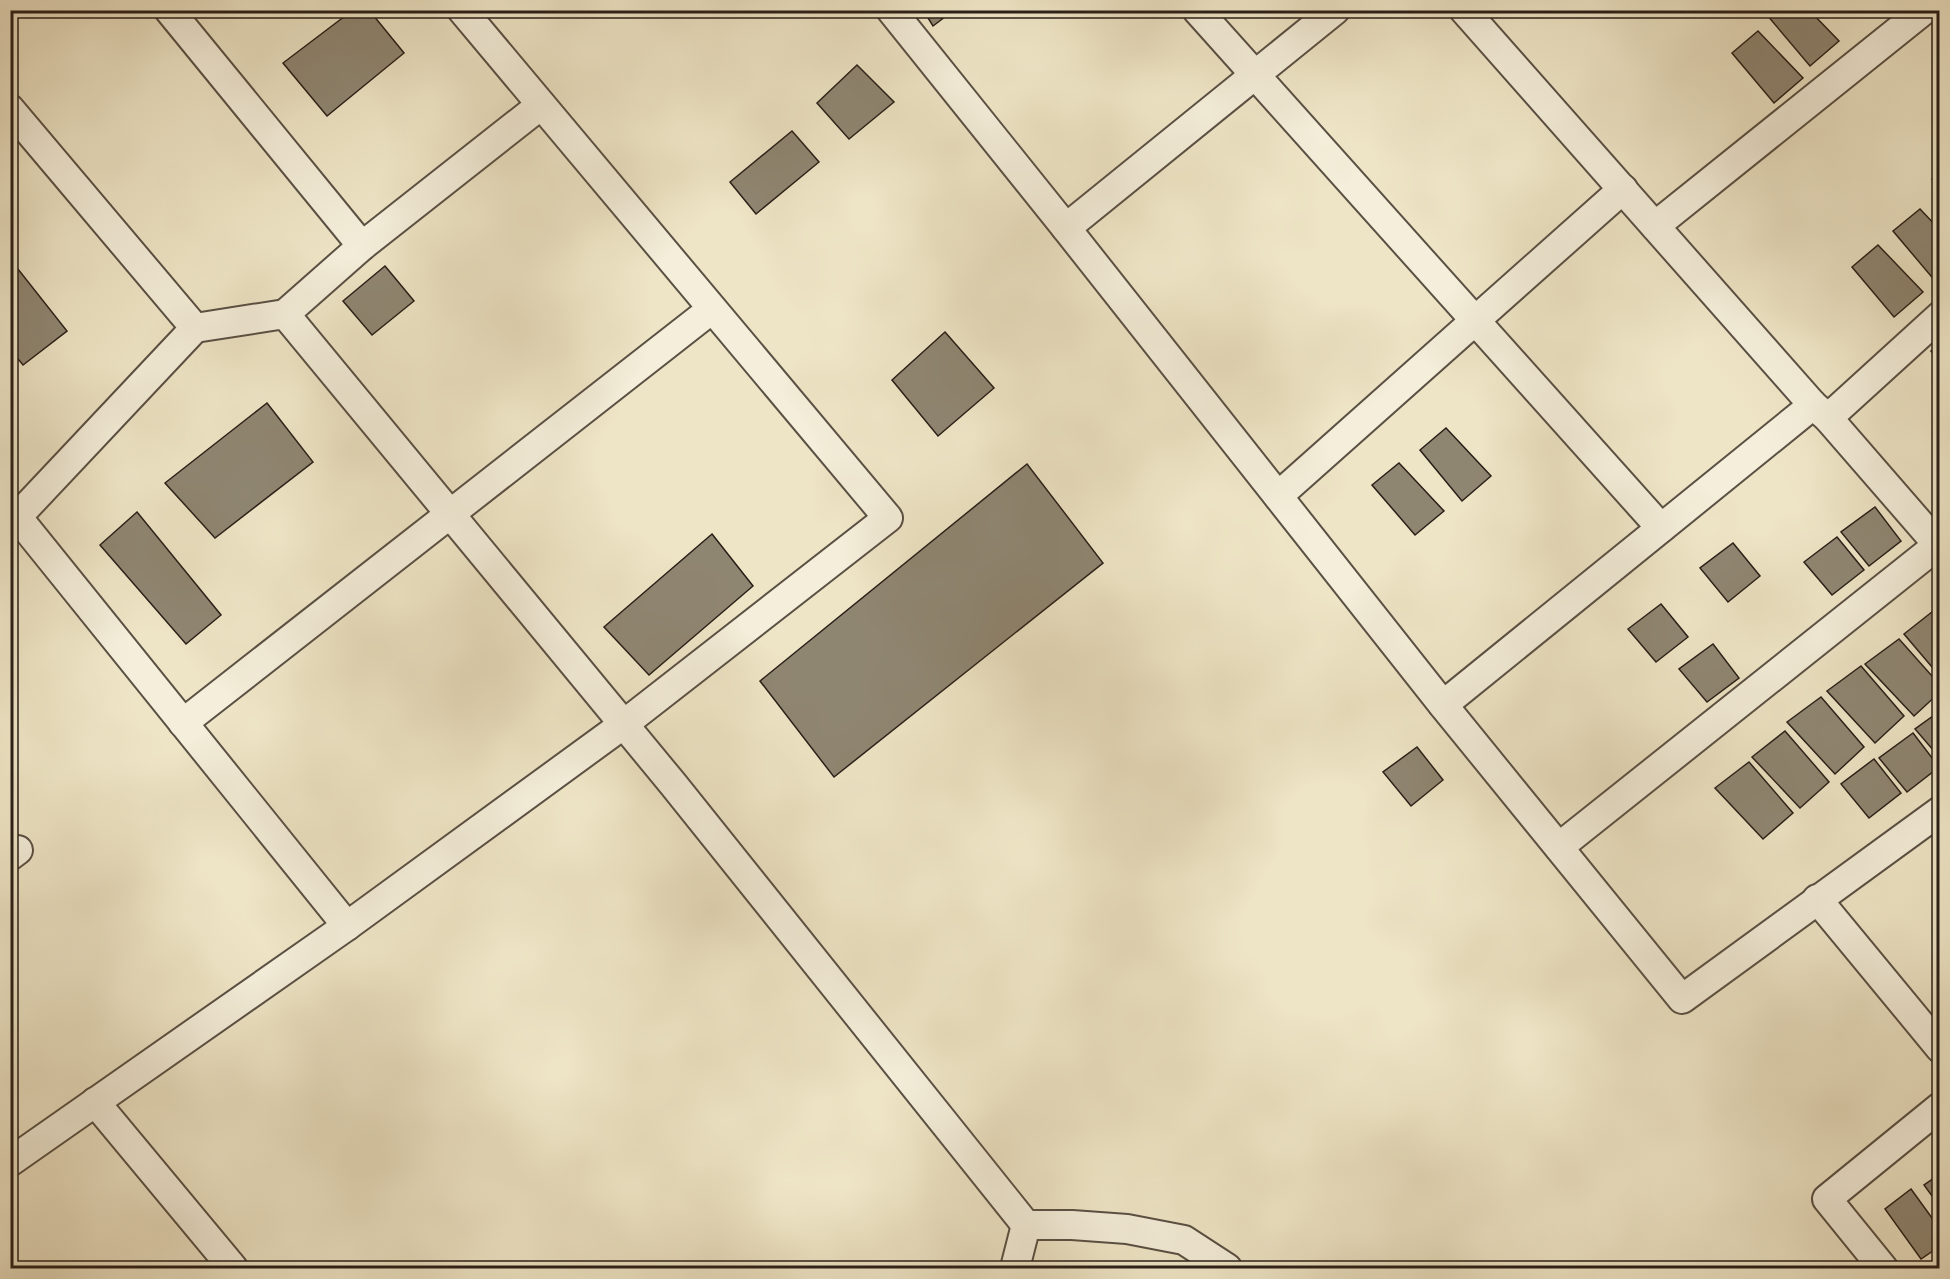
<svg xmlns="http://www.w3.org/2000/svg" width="1950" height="1279" font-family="'IM FELL French Canon',serif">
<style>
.building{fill:#8f8672;stroke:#291f18;stroke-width:1.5}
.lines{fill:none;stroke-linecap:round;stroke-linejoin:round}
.street-casing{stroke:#5a5044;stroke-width:32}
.street{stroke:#f4eeda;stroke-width:28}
</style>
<rect width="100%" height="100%" fill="#eee5c6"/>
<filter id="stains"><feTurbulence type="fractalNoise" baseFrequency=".00333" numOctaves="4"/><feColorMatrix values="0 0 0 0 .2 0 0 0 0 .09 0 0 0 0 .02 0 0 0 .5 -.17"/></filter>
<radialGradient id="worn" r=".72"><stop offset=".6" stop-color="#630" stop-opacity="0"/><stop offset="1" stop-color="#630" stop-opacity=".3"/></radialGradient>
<g class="building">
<path d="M353,10H369L404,53L327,116L283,63Z"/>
<path d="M923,10H954L933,26Z"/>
<path d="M1773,10H1809L1839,41L1810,66L1767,15Z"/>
<path d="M1758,31L1803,78L1774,103L1732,53Z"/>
<path d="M857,65L894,102L849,139L817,103Z"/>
<path d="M792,131L819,162L756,214L730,182Z"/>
<path d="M1940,173V188L1932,179Z"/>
<path d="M1920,209L1940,230V279L1936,282L1893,231Z"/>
<path d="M1878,245L1923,292L1894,317L1852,267Z"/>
<path d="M10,259L67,331L23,365L10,349Z"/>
<path d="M385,266L414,301L372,335L343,301Z"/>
<path d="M945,332L994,388L938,436L892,380Z"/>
<path d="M1940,344V361L1931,351Z"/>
<path d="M267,403L313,462L215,538L165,483Z"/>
<path d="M1446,428L1491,476L1462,501L1420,450Z"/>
<path d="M1399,463L1444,511L1415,535L1372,485Z"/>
<path d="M1027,464L1103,563L834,777L760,681Z"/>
<path d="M1875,507L1901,541L1869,566L1841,532Z"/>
<path d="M137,512L221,615L186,644L100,545Z"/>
<path d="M712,534L753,586L649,675L604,627Z"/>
<path d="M1837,537L1864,570L1832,595L1804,562Z"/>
<path d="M1733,543L1760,576L1728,602L1700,568Z"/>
<path d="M1661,604L1688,637L1656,662L1628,629Z"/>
<path d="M1937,608L1940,611V662L1932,667L1904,634Z"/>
<path d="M1899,639L1940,685V692L1914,716L1865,664Z"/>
<path d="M1713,644L1739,678L1707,702L1679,669Z"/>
<path d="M1861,666L1904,716L1875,743L1827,691Z"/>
<path d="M1821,697L1864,747L1835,774L1787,722Z"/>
<path d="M1940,711V758L1915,729Z"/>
<path d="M1785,731L1829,782L1800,808L1752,757Z"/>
<path d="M1913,733L1939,767L1907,792L1879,758Z"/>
<path d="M1417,747L1443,780L1411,806L1383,772Z"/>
<path d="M1874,759L1901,793L1869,818L1841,784Z"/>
<path d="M1749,762L1793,813L1763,839L1715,788Z"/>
<path d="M1940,1174V1207L1924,1185Z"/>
<path d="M1911,1189L1940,1229V1246L1921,1259L1885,1209Z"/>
<path d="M1940,1257V1268H1932L1929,1265Z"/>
</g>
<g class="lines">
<defs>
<g id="street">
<path d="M169,10L362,246"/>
<path d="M891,10L1066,228L1443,705L1682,999L1940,811"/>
<path d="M1197,10L1661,528"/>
<path d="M1464,10L1813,405L1828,418L1940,547"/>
<path d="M10,109L195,328L285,314L673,784L1026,1225H1072L1127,1229L1184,1240L1227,1268"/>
<path d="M1655,226L1924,10"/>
<path d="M1066,228L1335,10"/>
<path d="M285,314L362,246L541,105"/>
<path d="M1828,418L1940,316"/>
<path d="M1278,496L1623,189"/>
<path d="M10,508L347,926"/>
<path d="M17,517L195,328"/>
<path d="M1443,705L1813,405"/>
<path d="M183,723L712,309"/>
<path d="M1559,847L1938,545"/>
<path d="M10,856L18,850"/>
<path d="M1817,899L1940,1048"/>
<path d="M95,1102L233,1268"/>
<path d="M10,1162L347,926L624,724L888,518L462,10"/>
<path d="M1015,1268L1026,1225"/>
<path d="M1883,1268L1827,1199L1940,1107"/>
</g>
</defs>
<use href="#street" class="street-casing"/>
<use href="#street" class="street"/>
</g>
<rect width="1950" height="1279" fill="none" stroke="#eee5c6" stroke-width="36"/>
<rect x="12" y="12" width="1926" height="1255" fill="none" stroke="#291f18" stroke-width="3"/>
<rect x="18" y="18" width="1914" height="1243" fill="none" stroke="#291f18" stroke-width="1.5"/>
<rect width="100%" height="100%" filter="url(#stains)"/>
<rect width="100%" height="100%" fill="url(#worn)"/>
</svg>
